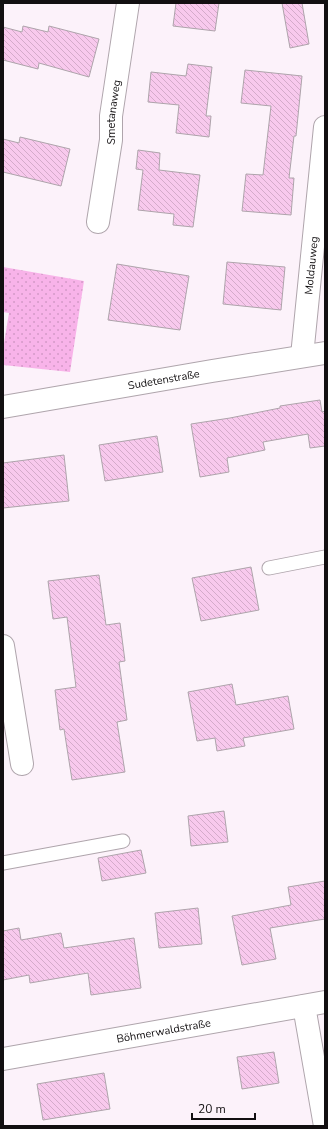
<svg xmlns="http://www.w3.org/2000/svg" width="328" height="1129" font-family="'Nunito Sans',sans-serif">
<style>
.grass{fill:url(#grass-dots)}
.building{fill:url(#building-back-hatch);stroke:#aea4ab}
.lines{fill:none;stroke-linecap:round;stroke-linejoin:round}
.service-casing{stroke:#afa5ac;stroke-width:15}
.minor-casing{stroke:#afa5ac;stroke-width:24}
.service{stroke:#fff;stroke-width:13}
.minor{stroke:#fff;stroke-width:22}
.labels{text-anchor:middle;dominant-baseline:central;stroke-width:3.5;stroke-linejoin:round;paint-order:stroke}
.street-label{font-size:11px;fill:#120f11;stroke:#fcf2fa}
</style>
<defs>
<pattern id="grass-dots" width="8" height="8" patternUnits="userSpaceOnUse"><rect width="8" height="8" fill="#f8b3e9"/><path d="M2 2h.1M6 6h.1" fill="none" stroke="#d499c7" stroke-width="1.8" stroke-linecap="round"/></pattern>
<pattern id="building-back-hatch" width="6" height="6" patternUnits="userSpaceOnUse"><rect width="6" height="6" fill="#f8c9ed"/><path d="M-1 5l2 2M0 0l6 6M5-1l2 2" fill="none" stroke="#d4abca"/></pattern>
</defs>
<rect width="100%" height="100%" fill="#fcf2fa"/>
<path class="grass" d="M3,267L84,281L70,372L3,365V349L9,313L3,312Z"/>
<g class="building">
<path d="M176,3H219L215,31L173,26Z"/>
<path d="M282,3H302L309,44L290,48Z"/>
<path d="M23,26L48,32L49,26L99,39L89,77L39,63L38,69L3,60V27L22,32Z"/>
<path d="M188,64L212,67L206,116H211L209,137L176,133L179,105L148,102L151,72L186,76Z"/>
<path d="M245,70L302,76L296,136H294L289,178H294L291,215L242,211L246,174L263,175L271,106L241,103Z"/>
<path d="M20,137L70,149L61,186L3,172V139L19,143Z"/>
<path d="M138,150L160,153L159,170L200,175L193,227L173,225L174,214L138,210L143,170L136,169Z"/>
<path d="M227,262L285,267L281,310L223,304Z"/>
<path d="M117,264L189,276L180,330L108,320Z"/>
<path d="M320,400L322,412L325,411V446L310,448L308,434L263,442L265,450L227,458L229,472L200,477L191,424L230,418L280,408V406Z"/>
<path d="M157,436L163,472L105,481L99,445Z"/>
<path d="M64,455L69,501L3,508V463Z"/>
<path d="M251,567L259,610L201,621L192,578Z"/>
<path d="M99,575L106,625L120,623L125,661L119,662L127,720L117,722L125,772L72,780L64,729L60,730L55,690L76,687L67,617L53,619L48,581Z"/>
<path d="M232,684L236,705L288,696L294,729L243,738L245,746L217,751L215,738L197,741L188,692Z"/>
<path d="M224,811L228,842L191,846L188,816Z"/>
<path d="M141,850L146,873L102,881L98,858Z"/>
<path d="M325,881V919L270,928L276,959L242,965L232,916L291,905L288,887Z"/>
<path d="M198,908L202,944L159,948L155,913Z"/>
<path d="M19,928L21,940L61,933L64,948L134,938L141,988L91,995L88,973L30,983L29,975L3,980V931Z"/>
<path d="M274,1052L279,1083L242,1089L237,1057Z"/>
<path d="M104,1073L110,1109L43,1120L37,1084Z"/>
</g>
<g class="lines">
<defs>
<g id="service">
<path d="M269,568L325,557"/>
<path d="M3,863L123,841"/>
</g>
<g id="minor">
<path id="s1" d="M98,222L111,140V116L128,3"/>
<path id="s2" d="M302,356L325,127"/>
<path id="s3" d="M3,407L212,371L325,353"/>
<path d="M3,646L22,764"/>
<path d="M304,1006L325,1126"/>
<path id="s4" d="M3,1059L325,1002"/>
</g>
</defs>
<use href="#service" class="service-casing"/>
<use href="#minor" class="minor-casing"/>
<use href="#service" class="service"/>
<use href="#minor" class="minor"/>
</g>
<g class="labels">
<g class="street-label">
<text stroke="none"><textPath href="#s1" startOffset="111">Smetanaweg</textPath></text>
<text stroke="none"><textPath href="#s2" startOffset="91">Moldauweg</textPath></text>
<text stroke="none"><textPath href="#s3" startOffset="163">Sudetenstraße</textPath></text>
<text stroke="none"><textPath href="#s4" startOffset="163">Böhmerwaldstraße</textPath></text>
</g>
</g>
<rect width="328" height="1129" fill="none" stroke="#120f11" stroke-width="8"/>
<path d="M192 1113v6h63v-6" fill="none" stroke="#120f11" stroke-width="2"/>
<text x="198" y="1113" font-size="12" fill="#120f11" stroke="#fcf2fa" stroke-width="3" paint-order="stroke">20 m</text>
</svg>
